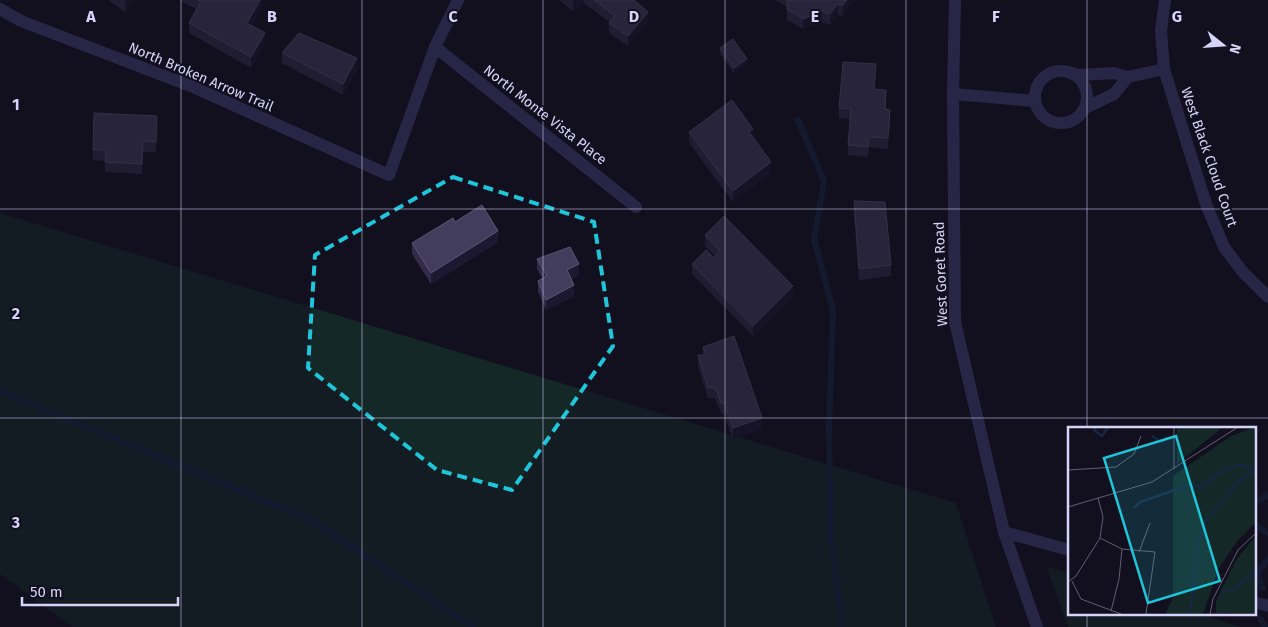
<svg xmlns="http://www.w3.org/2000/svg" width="1268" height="627" font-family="'Fira Sans',sans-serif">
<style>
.green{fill:#142828}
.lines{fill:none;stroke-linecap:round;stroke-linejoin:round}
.stream{stroke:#162743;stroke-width:6}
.minor{stroke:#444178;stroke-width:12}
.tertiary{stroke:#444178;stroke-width:12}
.wall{fill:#322b4a}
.shaded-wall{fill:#1d1831}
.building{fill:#433d5d;stroke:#5b5575}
.marked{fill:none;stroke:#1fc6da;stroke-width:4;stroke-dasharray:10 6;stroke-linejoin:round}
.grid{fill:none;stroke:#d8d4f9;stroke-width:1;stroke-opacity:0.55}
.labels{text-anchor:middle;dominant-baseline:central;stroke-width:4;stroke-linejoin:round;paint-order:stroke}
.street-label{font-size:14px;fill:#d8d4f9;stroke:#12101f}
.inset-river{fill:none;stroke:#162743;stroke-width:2.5}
.inset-road{fill:none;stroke:#615e76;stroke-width:1}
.view{fill:#1fc6da;fill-opacity:0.15;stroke:#1fc6da;stroke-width:2.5}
.inset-edge{fill:none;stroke:#d8d4f9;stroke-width:2.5}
.grid-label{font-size:16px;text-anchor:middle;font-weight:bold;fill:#d8d4f9;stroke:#12101f;stroke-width:4;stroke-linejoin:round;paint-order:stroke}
</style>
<rect width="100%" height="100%" fill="#12101f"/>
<g class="green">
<path d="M0,213L956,503L996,627H73L0,574Z"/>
<path d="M1046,566L1069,573V613H1197L1240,627H1068Z"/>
</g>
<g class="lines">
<g class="stream">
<path d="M798,120L824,181L814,239L833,310L829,429L831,538L842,627"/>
<path d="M0,391L309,519L473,627"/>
<path d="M1254,503L1268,495"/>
<path d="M1254,524L1268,533"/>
<path d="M1262,588L1257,573L1268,559"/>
<path d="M1260,618L1265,627"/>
</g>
<g class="minor">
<path d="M1165,0L1161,31L1164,69L1206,204L1224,247L1242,271L1268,297"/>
<path d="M0,9L21,21L193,87L389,175L435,47L458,0"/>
<path d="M435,47L636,207"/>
<circle cx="1061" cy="97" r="26"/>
<path d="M1071,73L1080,75L1114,73L1128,77L1164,69"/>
<path d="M953,94L1035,101"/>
<path d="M1085,108L1114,94L1128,77"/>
<path d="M1004,532L1069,550"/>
<path d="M1254,602L1268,606"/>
</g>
<path class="tertiary" d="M955,0L953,94L955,322L1004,532L1037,627"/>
</g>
<g class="wall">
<path d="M108,0H133L125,12Z"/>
<path d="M179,0H262V6L251,26L265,43L251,68L189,33V23L196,9Z"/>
<path d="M559,0H634L648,22L628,46L609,33V22L584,3L573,11Z"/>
<path d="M775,0H854L843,16L838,15L830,25L822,22L803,29L787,20V7Z"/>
<path d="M720,48L747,64L734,73L720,54Z"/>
<path d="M282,53L357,69L343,95L282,63Z"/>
<path d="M876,75L875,89L886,100V109L890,120L888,149L869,147L868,157L848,155V145L850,119L839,118V108Z"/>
<path d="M157,126L156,152H143L142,174L105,172V161L93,160V150Z"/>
<path d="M689,132L753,138L771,173L733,202L689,143Z"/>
<path d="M854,201L891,265V276L859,280L854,212Z"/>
<path d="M455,222L498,242L431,284L412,254V243Z"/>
<path d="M705,235L793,296L753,336L692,274V264L714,258L715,256L705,246Z"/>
<path d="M537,259L579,275L571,279L574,296L546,310L538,291V281L542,278L537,269Z"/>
<path d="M703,347L762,428L733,439L724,414L721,413L715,398H708L698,366V355H703Z"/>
</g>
<g class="shaded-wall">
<path d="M126,0H133L125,12V1Z"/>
<path d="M260,0H262V6L247,34V23Z"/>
<path d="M573,0H584V3L573,11Z"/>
<path d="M847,0H854L843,16V5Z"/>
<path d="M838,4V15L830,25V14Z"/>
<path d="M822,11V22L803,29V19Z"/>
<path d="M648,12V22L628,46V36Z"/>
<path d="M265,33V43L251,68V57Z"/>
<path d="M357,58V69L343,95V84Z"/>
<path d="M747,59V64L734,73V68Z"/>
<path d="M876,64V75L874,99V89Z"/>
<path d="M890,110V120L888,149V138Z"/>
<path d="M753,129V139L749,132Z"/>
<path d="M771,162V173L733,202V191Z"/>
<path d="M498,231V242L431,284V273Z"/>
<path d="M579,264V275L567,281V270Z"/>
<path d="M574,285V296L546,310V300Z"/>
<path d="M793,286V296L753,336V326Z"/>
<path d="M762,418V428L733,439V428Z"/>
</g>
<g class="building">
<path d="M198,0H260L247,23L265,33L251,57L189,23L201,1Z"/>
<path d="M594,0H634L648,12L628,36L609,23L615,16Z"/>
<path d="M787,0H847L843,5L838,4L830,14L822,11L803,19L787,9Z"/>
<path d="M299,33L357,58L343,84L282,53Z"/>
<path d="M733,39L747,59L734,68L720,48Z"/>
<path d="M843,62L876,64L874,89L886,90L885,109L890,110L888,138L869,137L868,147L848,145L851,109L839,108Z"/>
<path d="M732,100L753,129L749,132L771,162L733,191L689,132Z"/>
<path d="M94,113L157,116L156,142L143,141L142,164L105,162L106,150H93Z"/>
<path d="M854,201L885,202L891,265L859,269Z"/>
<path d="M482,205L498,231L431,273L412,243L453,218L455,222Z"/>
<path d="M724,216L793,286L753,326L692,264L706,250L714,258L720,251L705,235Z"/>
<path d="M570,247L579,264L567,270L574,285L546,300L538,281L547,276L537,259Z"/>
<path d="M734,336L762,418L733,428L724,403H721L715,387L708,388L698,355H706L703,347Z"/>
</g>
<path d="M0 0H1268V627H0ZM453,177L594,222L613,346L512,490L437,470L308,368L315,255Z" fill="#12101f" fill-opacity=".55" fill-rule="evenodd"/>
<path class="marked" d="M453,177L594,222L613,346L512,490L437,470L308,368L315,255Z"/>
<path class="grid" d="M181,0V627M362,0V627M543,0V627M725,0V627M906,0V627M1087,0V428M0,209H1268M0,418H1268M1087,613V627"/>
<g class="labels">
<g class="street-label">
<text transform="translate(201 77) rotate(23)">North Broken Arrow Trail</text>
<text transform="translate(545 115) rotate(38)">North Monte Vista Place</text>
<text transform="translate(1209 157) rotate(71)">West Black Cloud Court</text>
<text transform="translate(941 274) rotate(-92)">West Goret Road</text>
</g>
</g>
<g transform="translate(1068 427)">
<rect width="188" height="188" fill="#12101f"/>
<path d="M109,0H155L109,37ZM187,0V96L169,114L151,141L135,187H97L105,171V49L163,9ZM187,110V187L148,186V174L168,133Z" fill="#142828"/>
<path class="inset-river" d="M27,0V4L34,9L40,0M84,9L94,15L98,11H103M66,81L72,75L124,57L133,61L156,43L173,38L188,43M155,165L164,163L188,145M122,187L129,122L138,93L176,49L188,46"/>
<path class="inset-road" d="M106,0V42M0,43L48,40L66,27L73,9M0,80L84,55L170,0M32,111L54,122L87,125L78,187M71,125L82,96M4,154L13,172L53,187M0,155L8,149L32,111L35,90L30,71M43,184L51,152L54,122M142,187L145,172L170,123L188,106"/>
<path class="view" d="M108,9L152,154L80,176L36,31Z"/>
<rect width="188" height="188" class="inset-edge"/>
</g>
<g class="grid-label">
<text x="91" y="22">A</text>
<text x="272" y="22">B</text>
<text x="453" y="22">C</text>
<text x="634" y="22">D</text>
<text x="815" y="22">E</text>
<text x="996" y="22">F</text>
<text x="1177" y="22">G</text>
<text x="16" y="110">1</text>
<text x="16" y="319">2</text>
<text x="16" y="528">3</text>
</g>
<g transform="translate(1223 45) rotate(107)" stroke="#12101f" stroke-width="4" paint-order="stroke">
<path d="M0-4L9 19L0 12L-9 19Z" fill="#d8d4f9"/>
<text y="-8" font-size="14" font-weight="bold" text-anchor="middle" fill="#d8d4f9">N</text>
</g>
<path d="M22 597v8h156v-8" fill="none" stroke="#d8d4f9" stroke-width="2.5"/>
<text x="30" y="597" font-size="15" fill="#d8d4f9" stroke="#12101f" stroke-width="4" paint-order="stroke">50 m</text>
</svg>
